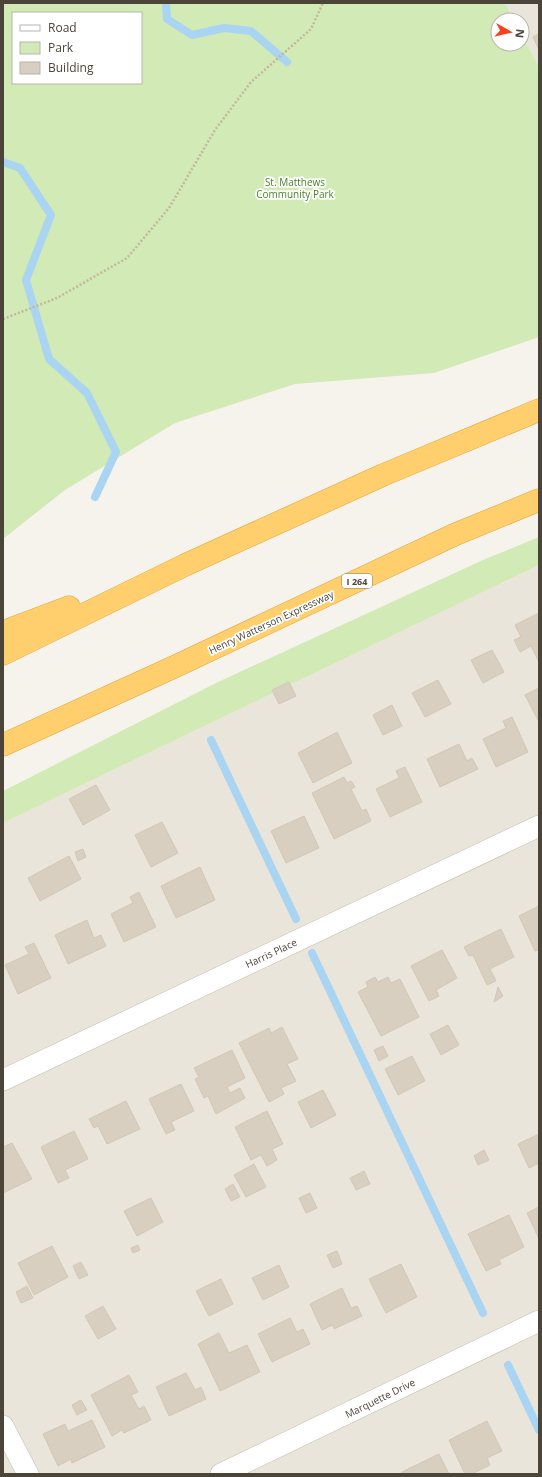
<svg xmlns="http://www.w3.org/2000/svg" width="542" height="1477" font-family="'Open Sans',sans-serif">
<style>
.residential{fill:#eae5da}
.green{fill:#d2eab5;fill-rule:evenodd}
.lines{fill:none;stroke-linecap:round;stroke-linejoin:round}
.stream{stroke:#a9d4f2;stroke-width:8}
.building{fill:#d8cfc1;stroke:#d3c7b4}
.street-casing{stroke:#c2bbae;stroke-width:22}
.highway-casing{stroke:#e0a43c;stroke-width:23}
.path{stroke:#c4b79f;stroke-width:2.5;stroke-dasharray:2 2;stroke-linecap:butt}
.street{stroke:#fff;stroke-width:21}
.highway{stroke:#ffcf6e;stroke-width:22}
.labels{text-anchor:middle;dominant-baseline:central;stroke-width:3.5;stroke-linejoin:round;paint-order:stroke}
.shield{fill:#fff;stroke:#817c74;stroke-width:1}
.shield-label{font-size:9px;font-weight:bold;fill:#4b4439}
.park-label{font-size:10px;fill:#4a7f2a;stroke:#fff}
.street-label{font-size:10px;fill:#4b4439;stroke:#fff}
</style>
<rect width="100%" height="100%" fill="#f6f3ec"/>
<g class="residential">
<path d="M505,3H539V67L522,35V20H514Z"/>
<path d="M539,565V1474H3V823Z"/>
</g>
<g class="green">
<path d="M3,3H505L514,20H498V44H522V35L539,67V337L434,373L295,384L175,423L65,490L3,539ZM13,13H141V83H13Z"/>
<path d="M539,537V565L3,823V791L216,683L483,560Z"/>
</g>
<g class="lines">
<g class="stream">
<path d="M166,3L167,19L192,35L224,28L251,31L287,62"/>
<path d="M3,162L20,168L51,215L26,280L49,359L87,393L116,452L95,497"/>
<path d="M211,740L296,919"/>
<path d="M312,953L483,1313"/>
<path d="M508,1365L539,1430"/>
</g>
</g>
<g class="building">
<path d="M539,34V50L533,37Z"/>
<path d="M539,613V662L531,646L520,652L514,640L521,637L515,625Z"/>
<path d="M492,650L504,672L483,683L471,660Z"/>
<path d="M438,680L451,704L425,717L412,693Z"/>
<path d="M289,682L296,696L279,704L272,690Z"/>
<path d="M539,688V722L525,695Z"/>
<path d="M392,705L402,726L383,735L373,715Z"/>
<path d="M512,717L528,752L496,767L483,739L506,728L503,721Z"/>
<path d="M337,732L352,763L313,783L298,753Z"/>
<path d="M459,744L467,761L472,758L478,769L440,787L427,759Z"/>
<path d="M405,767L422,802L390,817L376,789L399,778L396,771Z"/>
<path d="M344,777L347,783L351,781L355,787L351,789L362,811L366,809L371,821L334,839L312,793Z"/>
<path d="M96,785L110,810L83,825L69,799Z"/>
<path d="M304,816L319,848L286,863L271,831Z"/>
<path d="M162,822L178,853L151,867L135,835Z"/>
<path d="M83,849L86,857L78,861L75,852Z"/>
<path d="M69,856L81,879L40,901L28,878Z"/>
<path d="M200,867L215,900L176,918L161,886Z"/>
<path d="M139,892L156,927L124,942L111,914L133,903L130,897Z"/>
<path d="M539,906V950L535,951L519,916Z"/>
<path d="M87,920L94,938L101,935L106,946L68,964L55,935Z"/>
<path d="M501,929L514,957L490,969L496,981L487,985L473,955L469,956L464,947Z"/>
<path d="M34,943L51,978L18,994L5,965L29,954L25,947Z"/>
<path d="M442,950L457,978L436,990L439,996L429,1001L411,966Z"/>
<path d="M375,977L378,982L388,977L391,983L400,979L419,1017L381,1036L358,992L368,987L366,982Z"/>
<path d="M498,987L503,996L494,1002Z"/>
<path d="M448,1025L459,1045L441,1055L430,1034Z"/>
<path d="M282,1027L298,1059L287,1064L296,1081L281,1088L284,1094L269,1102L239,1043L269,1028L271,1033Z"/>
<path d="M383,1046L388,1056L379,1061L374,1050Z"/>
<path d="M232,1050L245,1078L227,1087L230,1093L240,1088L245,1098L216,1114L208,1096L204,1098L195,1079L199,1077L194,1068Z"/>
<path d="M412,1056L425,1081L398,1095L385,1069Z"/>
<path d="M181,1084L194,1111L171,1122L175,1130L166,1134L149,1099Z"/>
<path d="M323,1090L336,1115L311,1128L298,1102Z"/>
<path d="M126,1101L140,1129L107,1144L98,1126L94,1128L89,1119Z"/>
<path d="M267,1111L283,1144L272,1149L277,1160L267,1166L261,1155L251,1160L235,1127Z"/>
<path d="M74,1131L88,1159L65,1170L69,1178L58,1183L41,1147Z"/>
<path d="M539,1134V1163L529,1168L518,1144Z"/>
<path d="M12,1143L32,1179L3,1193V1147Z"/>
<path d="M484,1150L489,1160L478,1165L474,1156Z"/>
<path d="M254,1164L266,1187L246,1197L234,1175Z"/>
<path d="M364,1171L370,1184L356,1190L350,1178Z"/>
<path d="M233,1184L240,1197L231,1201L225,1189Z"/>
<path d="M310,1193L317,1208L306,1213L299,1198Z"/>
<path d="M151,1198L163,1222L137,1236L124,1211Z"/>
<path d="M539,1207V1239L527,1213Z"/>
<path d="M509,1215L524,1247L499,1260L501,1264L486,1271L468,1234Z"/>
<path d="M138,1245L140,1250L133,1253L131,1248Z"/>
<path d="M52,1246L68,1277L34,1295L18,1263Z"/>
<path d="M337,1251L342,1264L333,1268L327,1255Z"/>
<path d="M81,1262L88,1275L79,1279L73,1266Z"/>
<path d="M401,1264L417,1297L386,1313L369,1279Z"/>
<path d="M279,1265L289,1287L263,1300L252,1278Z"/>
<path d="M221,1279L233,1304L209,1316L196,1291Z"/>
<path d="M27,1286L33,1298L21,1303L16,1292Z"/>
<path d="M342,1288L351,1308L357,1306L362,1316L334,1329L333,1325L322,1330L310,1304Z"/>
<path d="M103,1306L116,1329L98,1339L85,1316Z"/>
<path d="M290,1318L297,1332L303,1329L310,1344L272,1362L258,1334Z"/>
<path d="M219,1333L229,1353L247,1345L260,1372L220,1391L198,1344Z"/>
<path d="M186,1373L195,1390L201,1387L206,1399L169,1416L156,1387Z"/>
<path d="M129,1375L138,1392L131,1395L139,1409L144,1406L151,1420L124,1433L122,1430L112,1436L91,1395Z"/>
<path d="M81,1400L87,1410L77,1415L72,1405Z"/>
<path d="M92,1420L105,1447L72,1463L71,1459L58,1466L43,1434L65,1424L68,1431Z"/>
<path d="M487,1421L502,1451L487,1458L490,1465L472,1474H465L449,1440Z"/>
<path d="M439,1454L449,1474H402V1472Z"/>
</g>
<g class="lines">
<defs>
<g id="street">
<path d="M3,1080L539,826"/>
<path d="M3,1426L28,1474"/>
<path d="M221,1474L539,1321"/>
</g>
<g id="highway">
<path d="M3,632L69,607"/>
<path d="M3,654L185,565L383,475L539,410"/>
<path d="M3,745L176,666L456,534L539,500"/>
</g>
</defs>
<use href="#street" class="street-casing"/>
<use href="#highway" class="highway-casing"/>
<path class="path" d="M3,319L57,298L127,258L169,208L215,130L251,82L311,29L323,3"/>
<use href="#street" class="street"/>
<use href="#highway" class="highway"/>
</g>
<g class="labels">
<rect class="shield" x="342" y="574" width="30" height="14" rx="3"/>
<g class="shield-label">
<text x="357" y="581">I 264</text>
</g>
<g class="park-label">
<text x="295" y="182">St. Matthews<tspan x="295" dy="12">Community Park</tspan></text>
</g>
<g class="street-label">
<text transform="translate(271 622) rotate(-25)">Henry Watterson Expressway</text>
<text transform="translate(271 953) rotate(-25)">Harris Place</text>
<text transform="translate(380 1398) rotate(-26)">Marquette Drive</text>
</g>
</g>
<rect width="542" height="1477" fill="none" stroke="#4b4439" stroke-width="8"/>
<rect x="12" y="12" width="130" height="72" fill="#ffffff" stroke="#b7b4b0"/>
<rect x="20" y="25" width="20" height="6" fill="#ffffff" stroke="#b7b4b0"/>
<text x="48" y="32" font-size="12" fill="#4b4439">Road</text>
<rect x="20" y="42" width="20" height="12" fill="#d2eab5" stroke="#b7b4b0"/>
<text x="48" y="52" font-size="12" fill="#4b4439">Park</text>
<rect x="20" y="62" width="20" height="12" fill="#d8cfc1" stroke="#b7b4b0"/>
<text x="48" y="72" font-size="12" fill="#4b4439">Building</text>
<g transform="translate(510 32) rotate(98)"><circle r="19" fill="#ffffff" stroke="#b7b4b0"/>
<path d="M0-3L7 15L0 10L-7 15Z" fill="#fc3f1d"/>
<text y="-6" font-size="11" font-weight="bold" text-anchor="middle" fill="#4b4439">N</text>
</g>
</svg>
